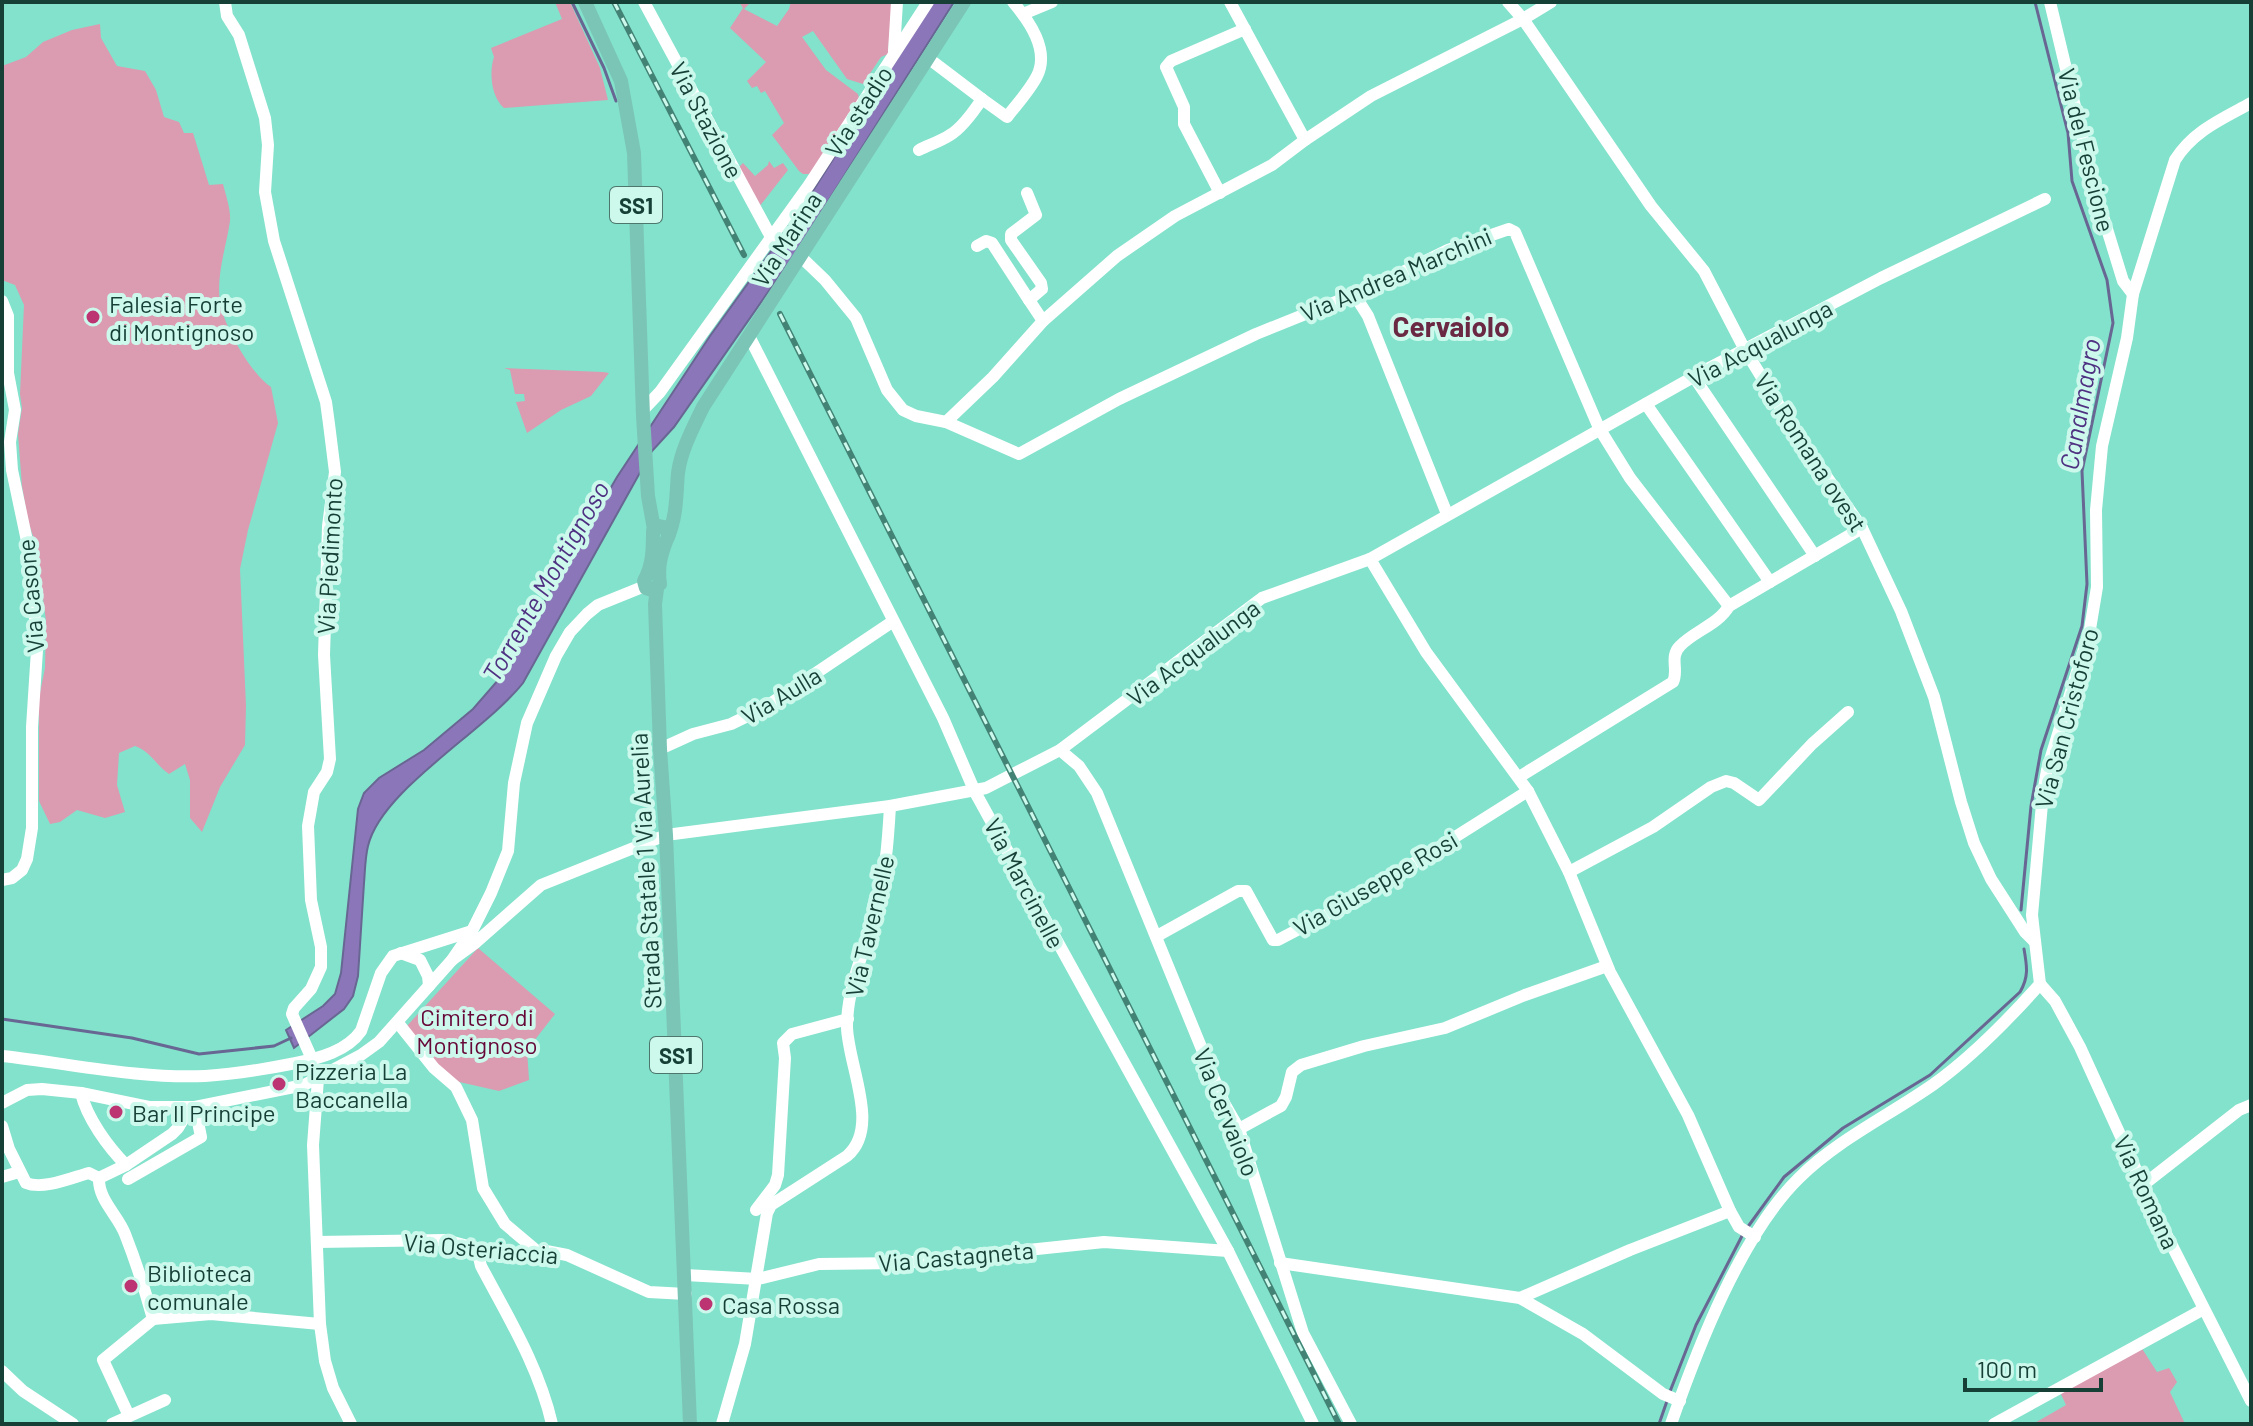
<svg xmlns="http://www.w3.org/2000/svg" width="2253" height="1426" font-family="Barlow,sans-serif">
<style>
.green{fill:#db9bb0}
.water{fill:#8b76b9;stroke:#686692;stroke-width:2}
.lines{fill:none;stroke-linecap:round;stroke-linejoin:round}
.stream{stroke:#686692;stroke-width:3}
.minor{stroke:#fff;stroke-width:12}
.major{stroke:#7bc5b7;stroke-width:14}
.rail-casing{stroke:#438375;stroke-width:6}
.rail{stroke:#cdf9ed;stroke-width:3;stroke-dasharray:9;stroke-linecap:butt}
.poi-dot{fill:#bd3472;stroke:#cdf9ed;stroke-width:3}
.labels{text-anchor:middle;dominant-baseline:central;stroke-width:8;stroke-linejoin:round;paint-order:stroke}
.shield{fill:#cdf9ed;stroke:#4d776d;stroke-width:2}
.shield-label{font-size:22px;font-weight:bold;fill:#163f36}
.street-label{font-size:24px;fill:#163f36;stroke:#cdf9ed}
.poi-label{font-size:24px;fill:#163f36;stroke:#cdf9ed;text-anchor:start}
.park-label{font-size:24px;fill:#670738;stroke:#cdf9ed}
.water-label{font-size:26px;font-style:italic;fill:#4f3182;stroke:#cdf9ed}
.quarter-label{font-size:28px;font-weight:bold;fill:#6b2843;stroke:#cdf9ed}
</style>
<rect width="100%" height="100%" fill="#83e2cc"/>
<g class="green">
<path d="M555,2H570L600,68L608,100L504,108C491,97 489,72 494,57L491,48L562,19Z"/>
<path d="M739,2H751L744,9L777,26L789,9L791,2H892L888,54L881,57L863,84L847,79L813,31L802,37L826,70L858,94L859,98L821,162L810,174H803L799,171L772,135L784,123L765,91L761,93L757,86L752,88L747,81L766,62L730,28L743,8Z"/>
<path d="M100,24L101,38L117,66L145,71L156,90L164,117L179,122L184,133H193L209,185L223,184C226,196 231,210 230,221C226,248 216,275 220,302C223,325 251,374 271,387L278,423L248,530L240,569L246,706L245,745L220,787L202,832L190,818V780L185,764L169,774C156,765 150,751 135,746L119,753L117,785L125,812L105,818L77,810L60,822L50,824L39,801V698L45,668L46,621L36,545L28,521L22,486L18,434L22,408L20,394L24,305L15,285L2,280V66L26,57L43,42L72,30Z"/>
<path d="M769,161L774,168L783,163L788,170L759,207L738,168L743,163L755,176L768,165Z"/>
<path d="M504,368L603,372L609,373L591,396L561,410L527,433L516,402L525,401L524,394H515L510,370Z"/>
<path d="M478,948L555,1014L527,1050L529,1080L499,1091L455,1081L431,1062L406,1027Z"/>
<path d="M2141,1347L2157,1372L2169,1368L2177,1382L2170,1392L2185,1424H2033L2066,1405L2060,1392Z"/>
</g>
<path class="water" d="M933,2H954L794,255L674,427L652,451L523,683C484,732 381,790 368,846C365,858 365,872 364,883C362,914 360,945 358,976L353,996L344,1009L294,1048L286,1030L323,1006L335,994L341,973L358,809L364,793L379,778L424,750L473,709L500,678L617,477L710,336L802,208Z"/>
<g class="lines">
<g class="stream">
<path d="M247,2H262"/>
<path d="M572,2L604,68L616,101"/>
<path d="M2021,910L2031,806L2041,750L2082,626L2087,584L2082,471L2113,323L2107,280L2072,181L2068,133L2035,2"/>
<path d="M2,1019L132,1038L199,1054L274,1046L291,1038"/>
<path d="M1747,1228L1784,1177L1843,1128L1930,1075L2020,992C2029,977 2027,966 2024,949"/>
<path d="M1669,1394L1696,1325L1743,1234"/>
<path d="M1659,1424L1667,1401"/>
</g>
<g class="minor">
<path d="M225,2L227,16L239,35L265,118L268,145L265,192L274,241L326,402L329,424L335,472L328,526L324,655L330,759L327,772L314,792L308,826L311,900L321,947V967L311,989L294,1008L292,1014L312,1059"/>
<path d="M644,2L771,237"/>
<path d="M1230,2L1305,140"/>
<path d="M1508,2L1523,19L1651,206L1704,271L1745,350L1791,425L1862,528L1901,611L1934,697L1961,802L1974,843L1991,879L2025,932L2035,942"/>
<path d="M2050,2L2095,190L2123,281L2133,294"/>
<path d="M1023,14L1052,2"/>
<path d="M894,51L897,2"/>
<path d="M928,58L982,99"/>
<path d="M919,150C929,145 941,141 950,135C962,128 974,111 982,99L1007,117C1017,104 1030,90 1037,76C1050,50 1029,21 1013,2"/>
<path d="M1027,193L1036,215L1011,234V240L1041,283L1042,289L1029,300L1043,321"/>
<path d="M1220,193L1184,124V107L1166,67L1171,61L1245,29"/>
<path d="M977,246L986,241L992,243L1029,300"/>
<path d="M801,257L825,280L856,318L887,390L903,410L916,416L946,422L1019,454L1119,399L1256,334L1370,288L1448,250L1509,229L1515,232L1599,428L1630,478L1729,606"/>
<path d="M1354,294L1368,316L1447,514"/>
<path d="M2,301L8,316V373L15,410L10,442L12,470L31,560L37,650L32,727V828L27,859L22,870L12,878L2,880"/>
<path d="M749,336L943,718L975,792L1228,1251L1313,1424"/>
<path d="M1694,377L1815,556"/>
<path d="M1646,404L1770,582"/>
<path d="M642,411L660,392L809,185L928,2"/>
<path d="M946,422L993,377L1043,321L1117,256L1175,216L1272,165L1305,140L1371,96L1523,19L1551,2"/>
<path d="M1370,559L1426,652L1528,791L1569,872L1610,972L1688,1115L1730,1211L1739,1227L1755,1237"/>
<path d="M660,749L693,734L731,724L764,708L892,622"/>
<path d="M1060,750L1079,766L1097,793L1224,1103L1239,1129L1303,1333L1351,1424"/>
<path d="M1519,777L1673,682C1679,670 1669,657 1680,646C1694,631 1718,625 1729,606L1862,528"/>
<path d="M1569,872L1653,827L1711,787L1726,781L1734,783L1759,800L1812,744L1848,712"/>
<path d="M1157,936L1238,891H1246L1273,940H1278L1360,897L1528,791"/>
<path d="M401,953L420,960L428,976L429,986"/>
<path d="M452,960L474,944L541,885L666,835L890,806L986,788L1060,750L1262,598L1370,559L1711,367L1881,278L2045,199"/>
<path d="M2040,984L2055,1001L2080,1047L2158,1218L2251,1401"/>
<path d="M398,1023L434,1068L456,1087L472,1120L483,1188L505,1224L537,1251"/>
<path d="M2,1056C68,1063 138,1079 205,1076C236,1074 266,1069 296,1063C320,1058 347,1051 361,1031L381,973L393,956L472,931"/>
<path d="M318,1079L313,1145L320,1324L325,1361L333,1388L351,1424"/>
<path d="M81,1093C87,1118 108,1147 126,1165"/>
<path d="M2,1103L27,1090L42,1089L81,1093L149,1107H195L304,1085L361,1055L379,1042L452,960L472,931L491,893L508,851L514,783L527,723L556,656L570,632L587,614L598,605L645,586"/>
<path d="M2,1126L9,1149L26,1183C43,1190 71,1178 89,1173L99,1178"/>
<path d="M1239,1129L1281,1106L1286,1097L1292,1072L1301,1065L1364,1046L1445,1028L1525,995L1607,966"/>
<path d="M2,1177L19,1172"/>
<path d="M99,1178C98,1200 118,1215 125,1234C136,1262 145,1290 153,1319"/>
<path d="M99,1178L126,1165L172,1134L178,1128L190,1108"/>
<path d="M128,1179L201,1137L195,1107"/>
<path d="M2143,1185L2239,1110L2251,1105"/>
<path d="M756,1210L775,1185L778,1175L785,1058L783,1043L792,1034L848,1019"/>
<path d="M317,1242L445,1240L503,1255L546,1251L567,1255L649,1292L686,1294"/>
<path d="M477,1249L481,1266C508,1317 539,1367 552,1424"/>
<path d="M1280,1263L1520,1298L1583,1334L1663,1394L1680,1401"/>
<path d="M685,1275L758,1279L819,1264L903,1263L1104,1242L1228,1251"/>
<path d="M1520,1298L1630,1250L1730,1211"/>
<path d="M153,1319L211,1314L320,1324"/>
<path d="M2,1371L23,1391L73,1424"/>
<path d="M129,1416L103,1360L153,1319"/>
<path d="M112,1424L165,1400"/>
<path d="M722,1424L745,1344L767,1213L771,1205L847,1156C881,1127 848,1066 847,1027C847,987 864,952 875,915C885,879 888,843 890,806"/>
<path d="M1671,1424C1698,1347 1741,1235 1799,1178C1837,1140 1890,1115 1934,1084C1973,1056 2008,1020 2040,984L2032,915L2043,793L2047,770L2090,629L2097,587L2096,510L2102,446L2127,338L2133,294L2175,160C2193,131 2222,119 2251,103"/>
<path d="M1994,1424L2202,1310"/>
</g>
<g class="major">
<path d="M585,2L621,81L634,153L643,416L648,496L654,529"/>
<path d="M659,526L664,527L669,534C662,551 657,565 660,584L652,590L646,588L644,581C653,565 653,549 653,531Z"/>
<path d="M668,537C677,515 676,496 678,473C681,450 693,428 703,407L964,2"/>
<path d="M657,589L655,604L660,749L666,835L690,1424"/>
</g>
<defs>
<g id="rail">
<path d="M614,2L744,255"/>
<path d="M780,314L1339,1424"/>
</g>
</defs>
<use href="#rail" class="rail-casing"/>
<use href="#rail" class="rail"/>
</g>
<g class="poi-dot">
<circle cx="93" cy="317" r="8"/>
<circle cx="279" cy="1084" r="8"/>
<circle cx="116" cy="1112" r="8"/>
<circle cx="131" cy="1286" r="8"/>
<circle cx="706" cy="1304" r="8"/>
</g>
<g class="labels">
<g class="shield">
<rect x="610" y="187" width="52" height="36" rx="6"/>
<rect x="650" y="1037" width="52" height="36" rx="6"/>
</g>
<g class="shield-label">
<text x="636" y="205">SS1</text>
<text x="676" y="1055">SS1</text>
</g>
<g class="street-label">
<text transform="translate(858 111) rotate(-57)">Via stadio</text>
<text transform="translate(707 120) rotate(62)">Via Stazione</text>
<text transform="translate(2087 150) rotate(76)">Via del Fescione</text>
<text transform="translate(786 239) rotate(-57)">Via Marina</text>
<text transform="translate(1396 274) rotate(-23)">Via Andrea Marchini</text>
<text transform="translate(1760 343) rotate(-28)">Via Acqualunga</text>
<text transform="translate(1811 452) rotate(57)">Via Romana ovest</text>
<text transform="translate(329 556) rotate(-87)">Via Piedimonto</text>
<text transform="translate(30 596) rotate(-95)">Via Casone</text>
<text transform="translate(1193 652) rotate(-37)">Via Acqualunga</text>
<text transform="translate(781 695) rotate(-31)">Via Aulla</text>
<text transform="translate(2066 718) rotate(-75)">Via San Cristoforo</text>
<text transform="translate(645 871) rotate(-93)">Strada Statale 1 Via Aurelia</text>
<text transform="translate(1025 883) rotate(62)">Via Marcinelle</text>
<text transform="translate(1375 883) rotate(-30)">Via Giuseppe Rosi</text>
<text transform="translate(869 926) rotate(-77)">Via Tavernelle</text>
<text transform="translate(1227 1112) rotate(68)">Via Cervaiolo</text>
<text transform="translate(2147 1192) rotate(65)">Via Romana</text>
<text transform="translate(481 1248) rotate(5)">Via Osteriaccia</text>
<text transform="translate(956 1256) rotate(-5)">Via Castagneta</text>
</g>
<g class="poi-label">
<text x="109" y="303">Falesia Forte<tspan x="109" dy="28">di Montignoso</tspan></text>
<text x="295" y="1070">Pizzeria La<tspan x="295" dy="28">Baccanella</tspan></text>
<text x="132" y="1112">Bar Il Principe</text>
<text x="147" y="1272">Biblioteca<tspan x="147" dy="28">comunale</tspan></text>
<text x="722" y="1304">Casa Rossa</text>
</g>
<g class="park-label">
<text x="477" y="1016">Cimitero di<tspan x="477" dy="28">Montignoso</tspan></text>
</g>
<g class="water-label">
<text transform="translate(2079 404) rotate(-80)">Canalmagro</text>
<text transform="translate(545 581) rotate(-60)">Torrente Montignoso</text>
</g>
<g class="quarter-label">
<text x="1451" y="326">Cervaiolo</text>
</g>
</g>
<rect width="2253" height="1426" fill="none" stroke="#163f36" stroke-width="8"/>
<path d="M1965 1378v12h136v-12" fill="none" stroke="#163f36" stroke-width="4"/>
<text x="1977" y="1378" font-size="24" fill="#163f36" stroke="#cdf9ed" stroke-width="6" paint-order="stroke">100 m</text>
</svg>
